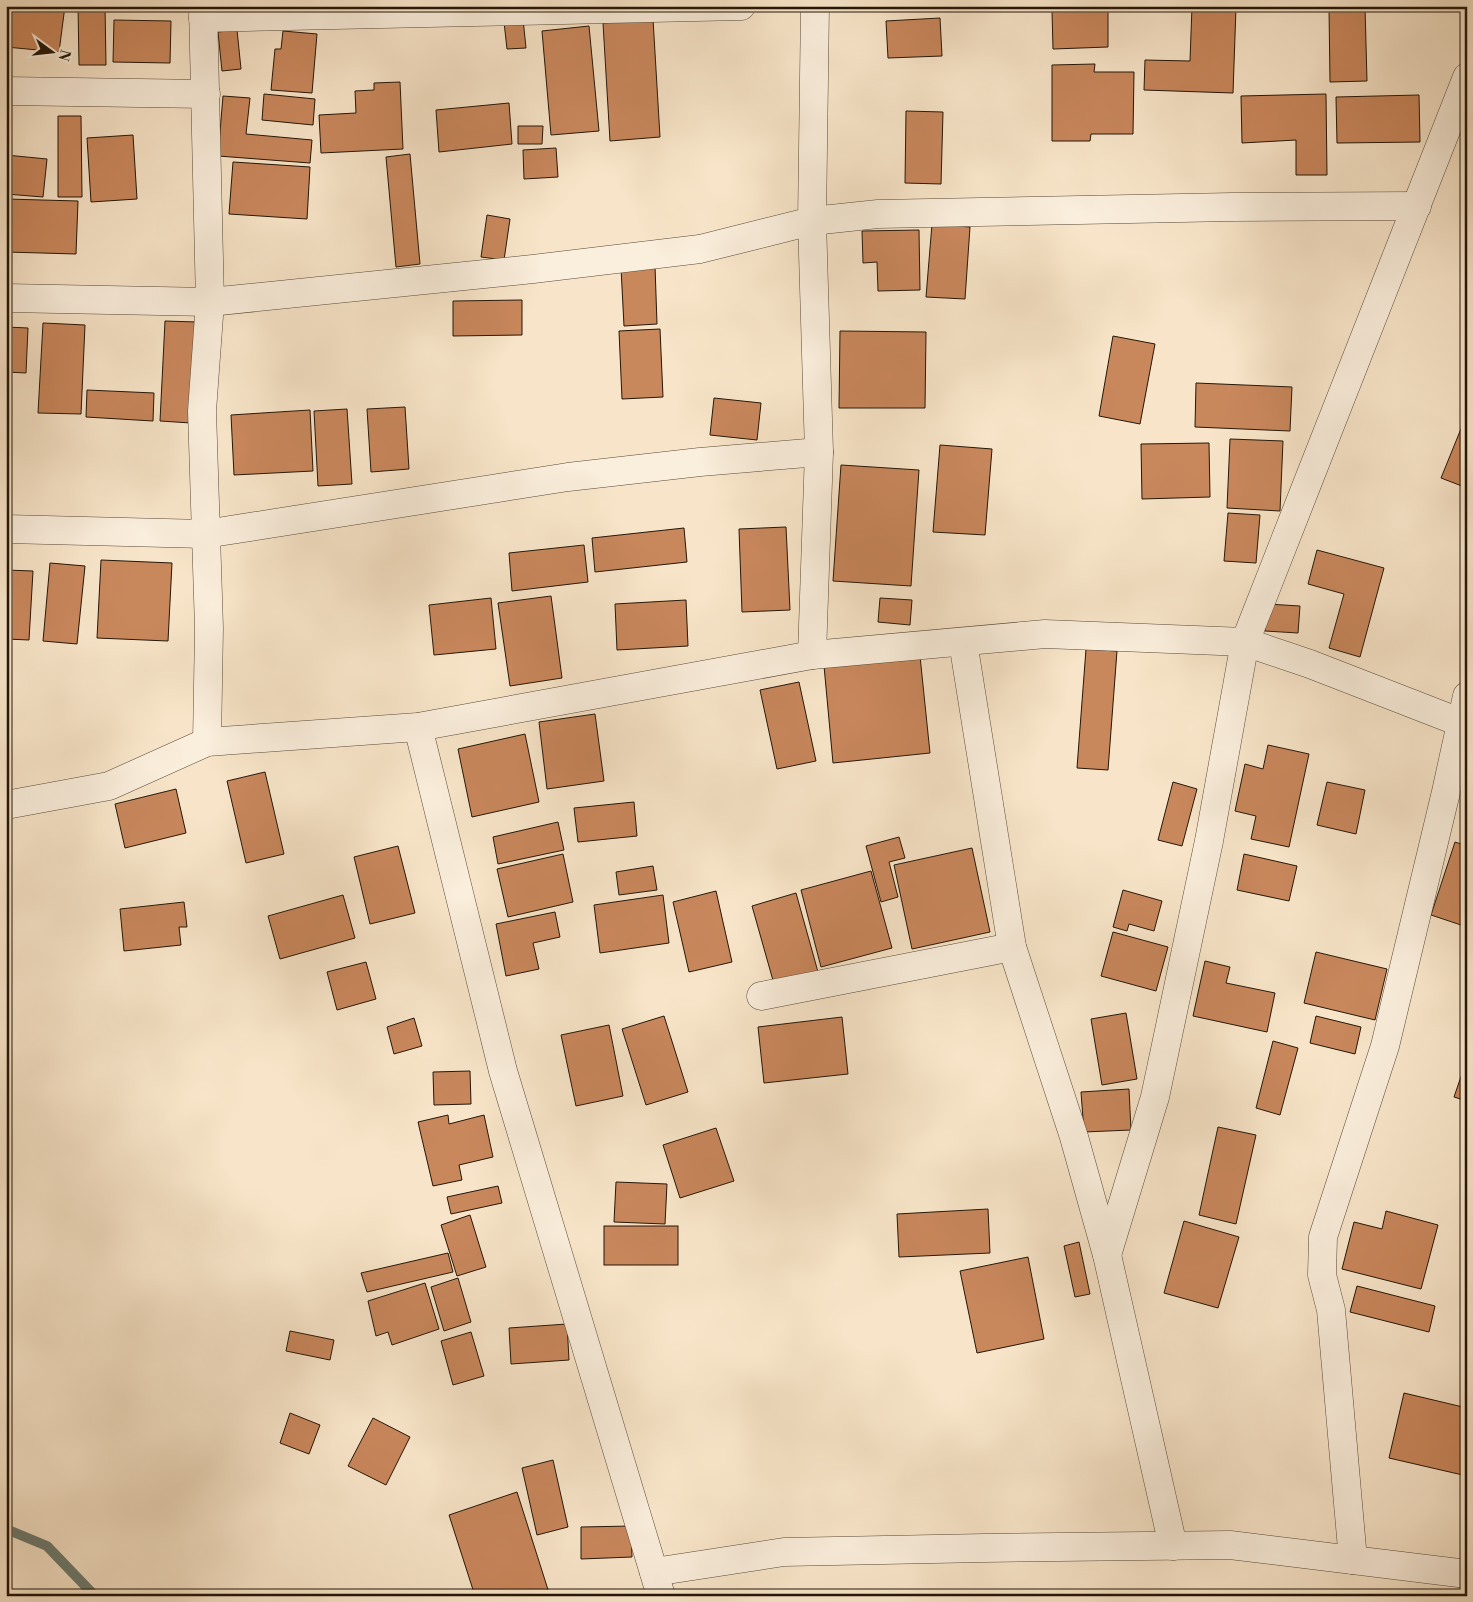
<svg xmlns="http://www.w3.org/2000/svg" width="1473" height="1602" font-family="'Libre Bodoni',serif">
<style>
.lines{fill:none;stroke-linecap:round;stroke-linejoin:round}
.stream{stroke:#6c7b70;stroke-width:10}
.building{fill:#c9875c;stroke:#231608}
.minor-casing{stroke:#584a38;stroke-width:29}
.minor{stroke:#faeedc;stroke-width:28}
</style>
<rect width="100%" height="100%" fill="#f8e5c9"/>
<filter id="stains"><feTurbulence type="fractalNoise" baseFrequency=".004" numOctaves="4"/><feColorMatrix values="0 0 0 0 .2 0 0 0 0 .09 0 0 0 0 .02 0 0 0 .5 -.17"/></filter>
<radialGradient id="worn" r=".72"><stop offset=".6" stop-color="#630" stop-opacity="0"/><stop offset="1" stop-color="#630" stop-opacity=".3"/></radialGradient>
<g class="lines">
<path class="stream" d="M6,1529L47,1546L95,1596"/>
</g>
<g class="building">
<path d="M6,6H65L59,52L6,47Z"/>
<path d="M78,6H105L106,65H79Z"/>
<path d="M1192,6L1236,7L1233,93L1144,90L1145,60L1190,61Z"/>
<path d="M1365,7L1367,81L1330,82L1329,8Z"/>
<path d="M1108,9V47L1053,49L1052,11Z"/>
<path d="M940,18L942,56L888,58L886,21Z"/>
<path d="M523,19L526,48L507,49L504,22Z"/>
<path d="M653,19L660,137L610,141L603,23Z"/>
<path d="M114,20L171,21L170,63L113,62Z"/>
<path d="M589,26L599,131L551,135L542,31Z"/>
<path d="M237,30L241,69L222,71L218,32Z"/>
<path d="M283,31L317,34L312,93L271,90L275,49H281Z"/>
<path d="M1095,64L1094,72H1134L1133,134H1091L1090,141H1052V65Z"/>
<path d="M400,82L403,149L321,153L319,115L356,113L355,91L374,90V83Z"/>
<path d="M264,94L315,99L313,125L262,120Z"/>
<path d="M1326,94L1327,175H1296V140L1242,143L1241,96Z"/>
<path d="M1419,95L1420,142L1337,143L1336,97Z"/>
<path d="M223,96L250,98L246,134L312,140L310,163L218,156Z"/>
<path d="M509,103L512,144L439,152L436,110Z"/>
<path d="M906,111L943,112L941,184L905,183Z"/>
<path d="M58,116H81L82,197H58Z"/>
<path d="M518,126H543L542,144H518Z"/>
<path d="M133,135L137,199L91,202L87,138Z"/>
<path d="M556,148L558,177L524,179L523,150Z"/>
<path d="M410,154L420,264L396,267L386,157Z"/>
<path d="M6,155L47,159L43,197L6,194Z"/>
<path d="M233,162L310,167L307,219L229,214Z"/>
<path d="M6,199L78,201L76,254L6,252Z"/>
<path d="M487,215L510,219L504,260L481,257Z"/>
<path d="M932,224L970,227L965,299L926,297Z"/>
<path d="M919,230L920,290L878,291L877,262L863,263L862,231Z"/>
<path d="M655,266L657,324L624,326L621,268Z"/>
<path d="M522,300V335L453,336V301Z"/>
<path d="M165,321L197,322L191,423L160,421Z"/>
<path d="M43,323L85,325L81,414L38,413Z"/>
<path d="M6,327L28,328L26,373L6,372Z"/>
<path d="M660,329L663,397L622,399L619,331Z"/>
<path d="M840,331L926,332L925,408H839Z"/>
<path d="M1113,336L1155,344L1140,424L1099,416Z"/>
<path d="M1196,383L1292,387L1290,431L1195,427Z"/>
<path d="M87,390L154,393L153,421L86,417Z"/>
<path d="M714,398L761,403L757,440L710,435Z"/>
<path d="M405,407L409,469L371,472L367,409Z"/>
<path d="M347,409L352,484L318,486L314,411Z"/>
<path d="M310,410L313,471L234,475L231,415Z"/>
<path d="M1467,414V488L1441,478Z"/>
<path d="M1230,439L1283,441L1280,511L1227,508Z"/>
<path d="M1209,443L1210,497L1142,499L1141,444Z"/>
<path d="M940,445L992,449L985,535L933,532Z"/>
<path d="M841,465L919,470L911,586L833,581Z"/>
<path d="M1228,513L1260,515L1256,563L1224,561Z"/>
<path d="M786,527L790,610L742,612L739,529Z"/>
<path d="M684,528L687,562L595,572L592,538Z"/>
<path d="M584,545L588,582L512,591L509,553Z"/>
<path d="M1317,550L1384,568L1360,657L1329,648L1344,594L1308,584Z"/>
<path d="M101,560L172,563L168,641L97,638Z"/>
<path d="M50,563L85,566L77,644L43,641Z"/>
<path d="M6,570L33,571L29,640L6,639Z"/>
<path d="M551,596L562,678L510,686L498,603Z"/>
<path d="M491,598L496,649L434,655L429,605Z"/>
<path d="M880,598L912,600L910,625L878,622Z"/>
<path d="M686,600L688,646L617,650L615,604Z"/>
<path d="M1267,604L1300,606L1298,633L1265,631Z"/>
<path d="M1086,649L1117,651L1108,770L1077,768Z"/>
<path d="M920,656L930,753L833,763L824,666Z"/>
<path d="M799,682L816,761L777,769L760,690Z"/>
<path d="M595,714L604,781L547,789L539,722Z"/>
<path d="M525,734L539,802L472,817L458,749Z"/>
<path d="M1268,745L1309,754L1289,847L1251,839L1256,816L1235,811L1245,764L1263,769Z"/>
<path d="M265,772L284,854L246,863L227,781Z"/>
<path d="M1173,782L1197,789L1182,846L1158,840Z"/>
<path d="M1327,782L1365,790L1356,834L1317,825Z"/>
<path d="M176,789L186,833L125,848L115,804Z"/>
<path d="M634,802L637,836L578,842L574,808Z"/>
<path d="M558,822L564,850L498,864L493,837Z"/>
<path d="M899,837L905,858L889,862L898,897L881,902L866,846Z"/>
<path d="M1455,842L1467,846V927L1431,915Z"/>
<path d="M398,846L415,913L370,924L354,857Z"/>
<path d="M972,848L990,932L912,949L894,865Z"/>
<path d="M563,854L573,902L508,917L497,869Z"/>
<path d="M1244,854L1297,866L1289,901L1237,890Z"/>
<path d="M653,866L657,890L619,895L616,872Z"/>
<path d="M871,871L892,948L821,967L801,890Z"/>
<path d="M1123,890L1162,901L1154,931L1129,924L1127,931L1113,927Z"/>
<path d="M716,891L732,962L689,972L673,902Z"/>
<path d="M796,893L818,972L774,984L752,906Z"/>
<path d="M343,895L355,938L280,959L268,916Z"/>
<path d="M663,895L669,943L600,953L594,905Z"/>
<path d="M184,902L187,927H179L181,945L124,951L120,909Z"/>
<path d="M555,912L560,937L533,943L539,969L506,976L496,924Z"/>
<path d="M1113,932L1168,947L1156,991L1101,976Z"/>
<path d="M1316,952L1387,969L1375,1020L1304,1003Z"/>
<path d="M1205,961L1230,967L1226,983L1275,993L1267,1032L1193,1016Z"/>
<path d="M366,962L376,999L337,1010L327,972Z"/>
<path d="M1126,1013L1137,1079L1102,1085L1091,1019Z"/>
<path d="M664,1016L688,1092L646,1105L622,1029Z"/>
<path d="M1316,1016L1361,1027L1355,1054L1310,1043Z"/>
<path d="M842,1017L848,1074L764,1083L758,1027Z"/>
<path d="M414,1018L422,1046L394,1054L387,1027Z"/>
<path d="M609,1025L623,1096L576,1106L561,1035Z"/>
<path d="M1273,1041L1298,1048L1280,1115L1256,1108Z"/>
<path d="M1467,1059V1101L1454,1097Z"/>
<path d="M470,1071L471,1104L434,1105L433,1072Z"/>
<path d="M1129,1089L1131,1130L1084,1132L1081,1092Z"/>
<path d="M448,1115L449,1124L484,1115L493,1157L459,1165L462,1180L433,1186L418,1122Z"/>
<path d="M1218,1127L1256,1135L1236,1224L1199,1215Z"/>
<path d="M716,1128L734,1181L680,1198L663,1145Z"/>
<path d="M616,1182L667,1184L665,1224L614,1222Z"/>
<path d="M498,1186L502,1203L451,1214L447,1197Z"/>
<path d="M988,1209L990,1253L899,1257L897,1214Z"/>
<path d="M1386,1211L1438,1225L1421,1289L1342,1269L1354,1222L1382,1229Z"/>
<path d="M470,1215L486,1267L457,1276L441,1225Z"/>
<path d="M1184,1221L1239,1237L1218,1308L1164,1293Z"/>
<rect x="604" y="1226" width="74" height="39"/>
<path d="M1079,1242L1090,1294L1075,1297L1064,1246Z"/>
<path d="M448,1253L453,1272L367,1292L361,1273Z"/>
<path d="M1028,1257L1044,1339L977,1353L960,1271Z"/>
<path d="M458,1278L471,1322L444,1331L431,1287Z"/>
<path d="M425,1283L439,1329L392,1345L388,1332L376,1336L368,1301Z"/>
<path d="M1357,1286L1435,1306L1429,1332L1350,1312Z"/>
<path d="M567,1324L569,1360L511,1364L509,1328Z"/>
<path d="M290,1331L334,1340L330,1360L286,1351Z"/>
<path d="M471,1332L484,1376L453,1385L441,1341Z"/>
<path d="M1404,1393L1467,1408V1476L1389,1458Z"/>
<path d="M290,1413L320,1425L309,1454L280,1443Z"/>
<path d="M373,1418L410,1437L386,1485L348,1466Z"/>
<path d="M553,1460L568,1527L537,1535L522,1468Z"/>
<path d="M517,1492L550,1596H475L449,1515Z"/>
<path d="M631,1526L632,1557L581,1559V1527Z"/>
</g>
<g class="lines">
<defs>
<g id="minor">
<path d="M203,6L210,302L202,411L209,628L207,742"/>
<path d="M203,18L741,6"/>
<path d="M6,91L206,94"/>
<path d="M6,298L210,302L533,269L700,249L812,221L878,214L1232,207L1417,206"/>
<path d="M6,529L205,534L568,477L700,462L819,452"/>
<path d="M963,642L1012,947L1074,1137L1107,1255L1173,1546"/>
<path d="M812,655L819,452L812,221L815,6"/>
<path d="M418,727L503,1071L661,1596"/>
<path d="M6,805L109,786L207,742L418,727L812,655L1045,634L1245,642L1310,664L1467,725"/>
<path d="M761,996L1012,947"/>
<path d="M1107,1255L1155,1097L1209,841L1245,642L1467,77"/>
<path d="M1353,1560L1331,1310L1322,1275L1323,1237L1385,1046L1446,792L1467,696"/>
<path d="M654,1572L784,1552L984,1548L1230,1545L1467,1574"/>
</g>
</defs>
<use href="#minor" class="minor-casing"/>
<use href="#minor" class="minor"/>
</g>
<rect width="1473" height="1602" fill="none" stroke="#f8e5c9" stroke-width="25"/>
<rect x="8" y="8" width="1458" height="1587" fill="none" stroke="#231608" stroke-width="2.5"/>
<rect x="12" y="12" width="1448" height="1577" fill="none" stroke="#231608"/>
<g transform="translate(52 52) rotate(105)" stroke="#faeedc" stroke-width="4" paint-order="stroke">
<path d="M0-4L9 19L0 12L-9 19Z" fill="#231608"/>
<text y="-8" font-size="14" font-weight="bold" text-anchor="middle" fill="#231608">N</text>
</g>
<rect width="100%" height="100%" filter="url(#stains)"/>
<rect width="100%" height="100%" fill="url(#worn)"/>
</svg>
